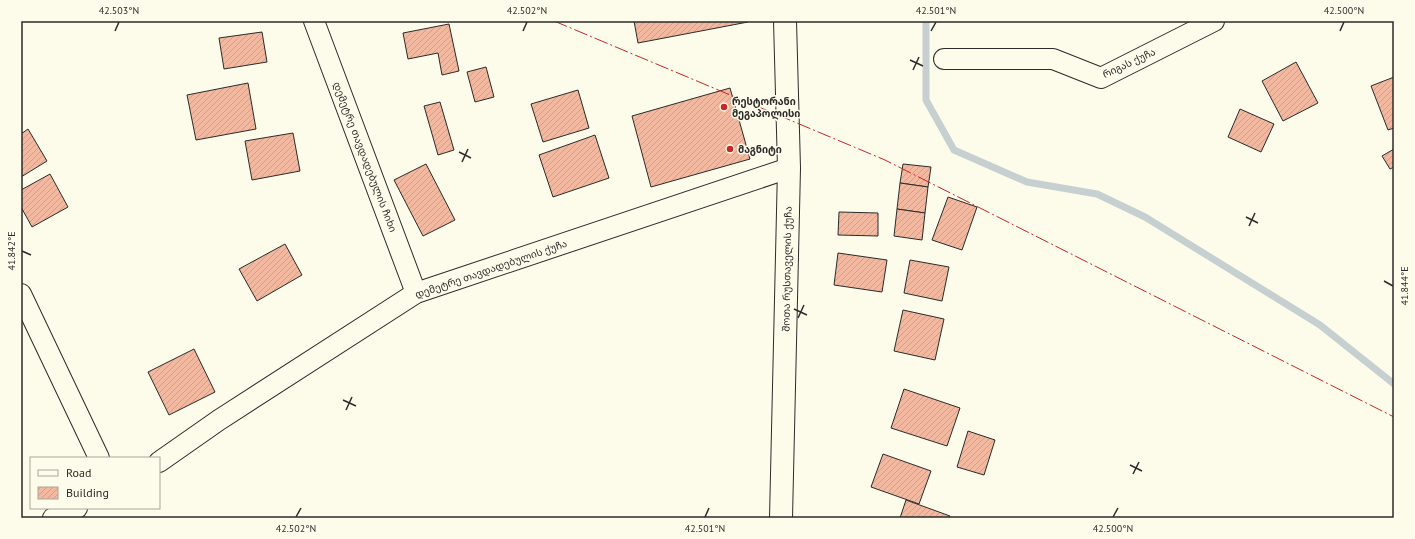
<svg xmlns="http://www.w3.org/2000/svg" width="1415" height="539" font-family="'PT Sans','Noto Sans Georgian',sans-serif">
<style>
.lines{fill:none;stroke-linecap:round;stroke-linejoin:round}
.stream{stroke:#c7d0d0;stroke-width:7}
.building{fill:url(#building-hatch);stroke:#2b2b2b}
.street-casing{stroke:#2b2b2b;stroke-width:22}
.secondary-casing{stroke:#2b2b2b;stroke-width:24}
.street{stroke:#fdfbea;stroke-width:20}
.secondary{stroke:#fdfbea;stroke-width:22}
.power{stroke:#c62828;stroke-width:1;stroke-dasharray:14 3 2 3;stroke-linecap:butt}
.ticks{fill:none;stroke:#2b2b2b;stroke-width:1.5}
.poi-dot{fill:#c62828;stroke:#fdfbea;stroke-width:1.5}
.labels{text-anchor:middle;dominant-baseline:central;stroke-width:3;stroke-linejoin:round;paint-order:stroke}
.street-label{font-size:10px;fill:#2b2b2b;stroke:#fdfbea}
.poi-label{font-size:10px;font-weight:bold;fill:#2b2b2b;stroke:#fdfbea;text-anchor:start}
.neatline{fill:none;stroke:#2b2b2b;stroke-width:1.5}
.ticks-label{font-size:10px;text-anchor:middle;fill:#2b2b2b}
</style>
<defs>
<pattern id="building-hatch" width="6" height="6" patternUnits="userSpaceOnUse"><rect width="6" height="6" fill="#f2b8a0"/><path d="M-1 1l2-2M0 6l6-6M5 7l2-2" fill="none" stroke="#d09e8a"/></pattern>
</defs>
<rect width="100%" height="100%" fill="#fdfbea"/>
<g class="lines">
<path class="stream" d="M926,21V100L954,150L1027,182L1097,194L1145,217L1320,325L1394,384"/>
</g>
<g class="building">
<path d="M634,21H748V22L638,43Z"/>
<path d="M449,24L459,71L442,75L438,53L408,59L403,33Z"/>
<path d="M262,32L267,62L224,69L219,38Z"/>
<path d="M1296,62L1318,103L1283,121L1262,81Z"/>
<path d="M486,67L494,97L475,102L467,72Z"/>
<path d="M1394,77V128L1388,130L1371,86Z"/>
<path d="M248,83L256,129L196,140L187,95Z"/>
<path d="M730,88L750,159L651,187L632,116Z"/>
<path d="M578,90L589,128L543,142L531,104Z"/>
<path d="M440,102L454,150L438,155L424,106Z"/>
<path d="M1240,109L1274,124L1261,152L1228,137Z"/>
<path d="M28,129L47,161L21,177V134Z"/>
<path d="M293,133L300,171L252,180L245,141Z"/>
<path d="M595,135L609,178L553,197L539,155Z"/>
<path d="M1394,149V167L1390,169L1382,156Z"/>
<path d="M426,164L455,220L423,236L394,180Z"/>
<path d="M903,164L931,167L928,187L900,183Z"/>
<path d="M50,174L68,207L32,227L21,207V190Z"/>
<path d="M900,183L928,187L925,213L897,209Z"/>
<path d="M948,197L977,207L962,250L932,240Z"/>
<path d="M897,209L925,213L922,240L894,236Z"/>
<path d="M839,212L878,213V236L838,235Z"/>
<path d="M285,244L302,275L257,301L239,269Z"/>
<path d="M838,253L887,260L882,292L834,285Z"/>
<path d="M910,260L949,267L942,301L904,293Z"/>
<path d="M903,310L944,319L935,360L894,351Z"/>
<path d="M194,349L215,392L169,415L148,372Z"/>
<path d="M904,389L960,408L947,446L891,428Z"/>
<path d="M968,431L995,440L984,475L957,467Z"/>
<path d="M883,454L931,471L919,504L871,487Z"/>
<path d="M906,500L950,516L949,518H900Z"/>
</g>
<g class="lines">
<defs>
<g id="street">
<path d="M314,21L416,293"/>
<path d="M944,59H1053L1101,78L1214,21"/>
<path d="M21,294L99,458"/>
<path d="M159,462L219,420L416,293L789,168"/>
<path d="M53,518L77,508"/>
</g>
<path id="secondary" d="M781,518L789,168L785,21"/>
</defs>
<use href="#street" class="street-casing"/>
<use href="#secondary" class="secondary-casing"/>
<use href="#street" class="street"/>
<use href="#secondary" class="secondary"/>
<path class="power" d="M554,21L885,160L1394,417"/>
</g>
<path class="ticks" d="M115,31L119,22M523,31L527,22M931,31L936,22M1340,31L1344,22M910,60L923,66M913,70L919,57M459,152L471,158M462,162L468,149M1246,217L1258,223M1249,226L1255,213M22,251L31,255M1384,281L1393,286M794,309L807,315M798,318L804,305M343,400L356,406M346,410L352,397M1130,465L1142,471M1133,474L1139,462M296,517L301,508M705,517L709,508M1113,517L1118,508"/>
<g class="poi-dot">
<circle cx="724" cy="107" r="4"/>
<circle cx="730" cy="149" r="4"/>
</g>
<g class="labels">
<g class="street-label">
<text transform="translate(1129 63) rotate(-25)">რიგას ქუჩა</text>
<text transform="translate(365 157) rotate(69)">დემეტრე თავდადებულის ჩიხი</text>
<text transform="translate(491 269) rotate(-19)">დემეტრე თავდადებულის ქუჩა</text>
<text transform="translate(787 269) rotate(-89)">შოთა რუსთაველის ქუჩა</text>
</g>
<g class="poi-label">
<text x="732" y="101">რესტორანი<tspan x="732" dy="12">მეგაპოლისი</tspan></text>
<text x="738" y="149">მაგნიტი</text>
</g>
</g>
<rect width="1415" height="539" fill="none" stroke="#fdfbea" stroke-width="44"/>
<rect x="30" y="457" width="130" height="52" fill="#fdfbea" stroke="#a9a89e"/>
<rect x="38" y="470" width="20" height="6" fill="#fdfbea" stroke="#a9a89e"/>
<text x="66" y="477" font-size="12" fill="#2b2b2b">Road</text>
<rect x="38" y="487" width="20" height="12" fill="url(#building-hatch)" stroke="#a9a89e"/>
<text x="66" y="497" font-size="12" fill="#2b2b2b">Building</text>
<rect x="22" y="22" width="1371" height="495" class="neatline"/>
<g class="ticks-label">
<text x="119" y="14">42.503°N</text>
<text x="527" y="14">42.502°N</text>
<text x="936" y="14">42.501°N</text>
<text x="1344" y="14">42.500°N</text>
<text transform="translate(11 251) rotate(-90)" y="4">41.842°E</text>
<text transform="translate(1404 286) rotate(-90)" y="4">41.844°E</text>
<text x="296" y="532">42.502°N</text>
<text x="705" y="532">42.501°N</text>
<text x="1113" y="532">42.500°N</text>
</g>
</svg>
